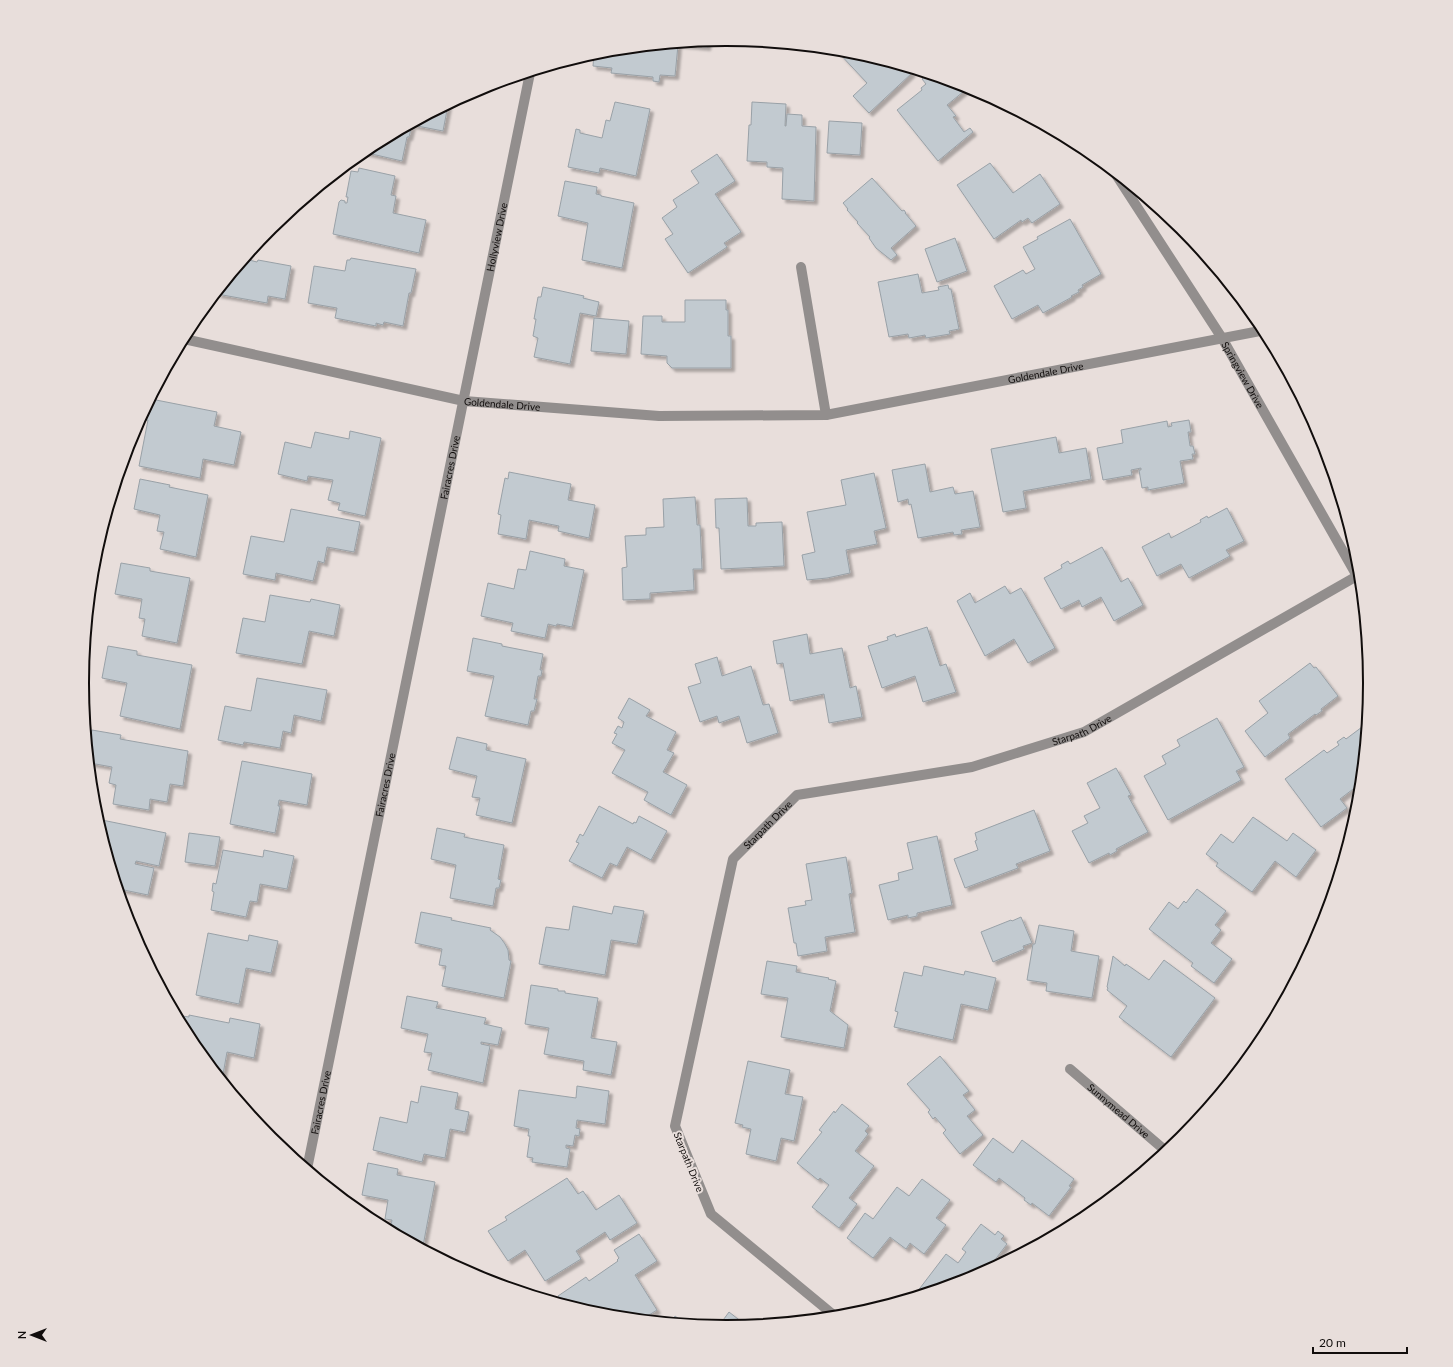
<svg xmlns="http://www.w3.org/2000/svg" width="1453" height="1367" font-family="Lato,sans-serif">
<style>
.building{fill:#c2cad0;stroke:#99a1a7;filter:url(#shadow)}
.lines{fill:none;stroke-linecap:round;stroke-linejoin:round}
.minor{stroke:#928e8d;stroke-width:10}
.labels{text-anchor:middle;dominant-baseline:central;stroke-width:4;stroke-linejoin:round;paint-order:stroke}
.street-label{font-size:10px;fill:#110d0c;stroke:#e8dedb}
.rim{fill:none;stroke:#110d0c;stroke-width:2}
</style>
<defs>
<filter id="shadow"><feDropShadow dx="3.5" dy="3.5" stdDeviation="1" flood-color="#0004"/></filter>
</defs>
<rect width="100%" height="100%" fill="#e8dedb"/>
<g class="building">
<path d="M708,41L707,47L676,44Z"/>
<path d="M673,44L678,45L675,76L660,75L659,82L653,81V77L611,73L612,68L593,66L594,53L601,51Z"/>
<path d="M838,50L852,51L908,68L912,73L869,113L853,96L867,83L837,51Z"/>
<path d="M928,74L969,87L947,105L956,116L953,117L964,132L970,128L973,132L938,161L897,110L922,90L921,88L926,84L922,79Z"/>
<path d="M615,102L650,109L636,176L600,168L599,173L568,167L576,129L580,130V133L602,138L606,120L610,121Z"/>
<path d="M752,102L786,104L785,126H786L787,114L802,115V126L816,127L814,201L782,199L783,168L767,167V162L747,161L749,125H751Z"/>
<path d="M448,105L443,131L412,125L409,137H407L402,161L363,152L369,147Z"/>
<path d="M829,121L862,123L860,155L827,153Z"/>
<path d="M717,154L735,181L715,194L741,232L724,243L727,247L688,273L665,239L673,234L662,218L677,207L673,200L699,183L691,171Z"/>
<path d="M990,163L1013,193L1040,174L1060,204L1032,223L1028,218L1022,222L1021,220L994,239L957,185Z"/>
<path d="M359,168L395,176L391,195L396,196L393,213L426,220L419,253L333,234L339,202L341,200L345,201V203H347L348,197H346L351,171L358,172Z"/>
<path d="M872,178L902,211L904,210L906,213H905L916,226L891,248L897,255L891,260L876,248L869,238L870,237L857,223L858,222L847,210L848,209L843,203Z"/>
<path d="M565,181L597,187L596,194L601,195V196L634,203L622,268L582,260L588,223L558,216Z"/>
<path d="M1070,219L1101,274L1082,285L1083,287L1078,290L1079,292L1071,296L1072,297L1043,313L1038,305L1012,319L994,286L1023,270L1026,274L1035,269L1023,247L1038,239L1037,237Z"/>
<path d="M955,238L967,271L937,282L925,249Z"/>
<path d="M247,257H249V260L257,262L258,260L291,266L285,299L268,296L267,303L217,294Z"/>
<path d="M351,258L416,269L411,293H409L403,326L384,322L383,325L376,323V326L335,318L337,308L308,303L314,266L345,271L347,260H350Z"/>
<path d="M918,274L922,293L939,290L938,287L948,285L949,289H951L959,329L949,331L950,334L926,338L925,335L909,338L908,334L889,337L878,282Z"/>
<path d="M543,287L584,296L583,298L599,302L596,316L580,313L570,364L534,357L538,338L533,336L536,319H534L538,297H541Z"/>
<path d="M685,300H726V310H728V336H731V368H672L667,363V356L641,354L643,316H662V322H685Z"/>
<path d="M594,318L629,321L626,354L591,351Z"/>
<path d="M151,399L217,412L214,426L241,432L234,465L203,459L200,478L139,466L148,420H145L148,405Z"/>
<path d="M1189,420L1191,432H1188L1190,446H1193L1195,454H1192L1193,459L1180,461L1184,483L1148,490V487L1142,488L1139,470H1141V468L1131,470L1132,475L1103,480L1097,448L1123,443L1121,430L1167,421L1168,427L1172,426L1171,423Z"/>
<path d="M350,431L381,438L365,516L338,510L340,503L328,500L333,480L308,476L307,481L278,474L285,442L311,448L315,432L349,439Z"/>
<path d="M1056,437L1059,453L1086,448L1091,479L1023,491L1026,508L1003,512L991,449Z"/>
<path d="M925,464L930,492L953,487L955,494L973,491L980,527L961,530L962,534L954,535L953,532L918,538L911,504L909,505L908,499L898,502L892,470Z"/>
<path d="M509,472L571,484L568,500L595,505L589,538L558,531L559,526L529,520L526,539L498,534L501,515L498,514L505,478L508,479Z"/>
<path d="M874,473L886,528L874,531L877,544L846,550L850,573L827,578L807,580L802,555L815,552L807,512L846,505L841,480Z"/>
<path d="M140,479L170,485L169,487L208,495L196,557L160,549L164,532L157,531L160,515L134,509Z"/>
<path d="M695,497L697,525H700L702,569H693L694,590L650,593V599L623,600L622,568L627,567L625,536L646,535V528L664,527L663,499Z"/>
<path d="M747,498L748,526H756V523L782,522L784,566L721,569L719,528H716L715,499Z"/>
<path d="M1227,508L1244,541L1226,550L1230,556L1189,578L1181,564L1157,576L1142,547L1169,533L1171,538L1201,522L1200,520L1207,516L1208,518Z"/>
<path d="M291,509L360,522L354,552L327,547L324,563L318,561L313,581L276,573L275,580L243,574L251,536L284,542Z"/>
<path d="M1102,547L1121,582L1128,578L1143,605L1114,621L1101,597L1082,607L1079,600L1061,609L1044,578L1062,568L1061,565L1068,561L1070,564Z"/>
<path d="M530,551L565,559L564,566L584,570L572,627L557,624L556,626L548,624L545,638L511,631L513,623L481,616L488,583L514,589L518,569L526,570Z"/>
<path d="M121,563L150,568V571L190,578L177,643L142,636L145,619L139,618L142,599L115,594Z"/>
<path d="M1005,586L1010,594L1021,588L1055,648L1028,663L1014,639L985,656L957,601L970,593L975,603Z"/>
<path d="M270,595L310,602L311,599L340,605L334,636L309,631L302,664L236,653L243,618L265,622Z"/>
<path d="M927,627L940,666L946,664L956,692L923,702L915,676L882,688L868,646L888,640L887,637L895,634L896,637Z"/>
<path d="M807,634L810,654L842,648L850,688L856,686L862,717L829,723L824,694L790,701L783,663L777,664L773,641Z"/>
<path d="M473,638L502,644V646L543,654L540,670H542L541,676H538L534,699H537L534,711H531L528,725L485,716L494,676L467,671Z"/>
<path d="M108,646L137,651V655L192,665L180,729L120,716L127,683L102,678Z"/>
<path d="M717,657L722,676L751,666L763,705L769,704L778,733L747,743L739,716L719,723L717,716L700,722L688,687L701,683L695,664Z"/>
<path d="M1310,663L1314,668L1316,667L1338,696L1321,709L1322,711L1316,715L1315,714L1288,734L1290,738L1265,757L1245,731L1268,713L1259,701Z"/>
<path d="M257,678L327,690L321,721L294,715L291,733L283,731L280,748L244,742L243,745L218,740L225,706L251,711Z"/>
<path d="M629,698L650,710L646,716L676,732L667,750L674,753L663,772L687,785L671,815L644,800L648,792L612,773L625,750L612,743L617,734L614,733L618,726L622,728L624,722L618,718Z"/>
<path d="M1217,718L1244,767L1236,771L1241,780L1168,820L1144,776L1166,764L1162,756L1180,746L1177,740Z"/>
<path d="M1362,727L1366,732L1361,783L1340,799L1347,808L1321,827L1285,779L1324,750L1327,753L1339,745L1337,742L1344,737L1346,739Z"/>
<path d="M92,730L121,735L120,739L188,751L183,786L170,784L167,802L150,799L149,810L113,804L116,785L109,783L112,767L90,763L88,749Z"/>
<path d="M457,737L487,744L486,750L526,759L512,823L476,815L480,798L472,797L477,776L449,769Z"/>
<path d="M242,761L312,774L307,805L279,800L278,806H280L275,833L230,824Z"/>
<path d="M1116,768L1131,795L1128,796L1148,832L1116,849L1117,851L1110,855L1109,853L1089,863L1072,831L1088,823L1084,816L1100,808L1087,783Z"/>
<path d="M599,806L633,824L634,822L636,823L639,816L667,831L651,860L627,847L617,866L610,863L602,878L569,861L579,843L576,842L580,834L583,836Z"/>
<path d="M1034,810L1050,851L1016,864L1018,868L965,888L954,859L978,850L975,841L977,840L975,833Z"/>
<path d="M1253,817L1287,841L1293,833L1316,850L1296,877L1275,861L1252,892L1216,866L1218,863L1206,854L1221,834L1233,843Z"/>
<path d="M97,819L166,833L159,866L136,861L135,864L154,868L148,895L119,889Z"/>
<path d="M437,828L465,834L464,837L504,845L498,879L501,880L499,888H496L493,906L450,898L456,865L431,859Z"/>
<path d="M189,833L220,837L215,866L185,862Z"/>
<path d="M937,836L952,905L917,913V916L908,918V915L888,920L879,885L899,880L898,873L913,869L907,843Z"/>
<path d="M223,850L263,857L264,850L294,856L287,889L260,884L257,902L250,901L246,917L211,910L214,892L212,891L213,883L216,884Z"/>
<path d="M846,857L852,893L849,894L855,932L825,937L827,951L798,956L796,943H794L788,908L806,905L805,901L812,900L806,864Z"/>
<path d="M1197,889L1226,911L1215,925L1221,930L1211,943L1232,959L1214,983L1191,966L1193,963L1149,929L1169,902L1178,909L1184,901L1186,903Z"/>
<path d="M573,906L612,914L614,906L644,911L637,944L611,940L605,975L539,964L546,927L569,930Z"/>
<path d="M421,912L452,918L451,920L491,928L490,930L500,937L505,944L508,950L509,960L511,961L504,998L442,986L446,966L439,965L442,949L415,943Z"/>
<path d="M1021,917L1032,943L1023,946L1024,949L993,962L981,932L1011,920L1012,921Z"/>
<path d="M1039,925L1074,931L1071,951L1099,956L1092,998L1046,991L1047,983L1027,980L1033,944H1035Z"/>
<path d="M208,933L248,941L249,935L278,941L271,973L246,968L239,1004L196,995Z"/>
<path d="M1113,956L1125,966L1126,964L1149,980L1164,960L1215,998L1171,1057L1119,1017L1127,1006L1107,990L1108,988L1107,987Z"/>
<path d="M767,961L797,966L796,972L829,978L828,979L836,981L830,1011L848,1025L844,1048L781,1037L788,998L761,994Z"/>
<path d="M924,966L964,975L965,971L996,978L988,1010L961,1004L953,1040L894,1027L898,1012L895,1011L904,972L922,976Z"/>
<path d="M531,985L558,989V991H565V993L598,998L591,1038L617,1042L611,1075L583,1070L584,1061L544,1054L549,1028L525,1024Z"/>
<path d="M407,996L438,1002L436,1008L486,1018L484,1024L502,1028L498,1045L481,1042V1044L490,1046L483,1083L428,1070L432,1053L424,1052L428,1034L401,1028Z"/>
<path d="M176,1015L189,1017V1015L229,1023L230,1018L260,1024L254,1058L227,1052L222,1080L190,1041Z"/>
<path d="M940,1056L969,1091L963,1095L975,1110L967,1116L983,1135L960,1154L943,1133L946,1130L935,1117L933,1119L928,1112L930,1110L907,1084Z"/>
<path d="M748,1061L790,1070L785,1094L803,1097L794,1141L781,1138L776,1161L746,1154L751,1129L742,1127L743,1125L735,1123Z"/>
<path d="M421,1086L458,1093L455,1109L469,1112L465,1132L450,1129L445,1158L424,1154L422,1162L373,1150L380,1117L407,1123L411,1101L418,1103Z"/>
<path d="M577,1086L609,1091L605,1124L577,1120L576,1128L580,1129L579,1136L575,1135L573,1146L566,1145V1148L570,1149L567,1167L532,1162L533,1158L527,1157L530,1136H528L529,1129L514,1126L519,1090L576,1098Z"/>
<path d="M842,1104L869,1126L865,1131L868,1134L855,1151L874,1166L849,1198L857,1204L839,1228L812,1207L829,1185L820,1178L818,1180L797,1163L822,1132L819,1130L834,1111L835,1113Z"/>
<path d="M993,1138L1013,1153L1022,1140L1074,1179L1069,1186L1071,1187L1049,1216L1032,1203L1031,1205L1024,1200L1025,1198L999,1178L996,1182L973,1165Z"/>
<path d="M368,1163L398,1169L397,1175L435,1182L423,1246L415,1244L390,1231L392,1220L385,1219L388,1200L362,1195Z"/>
<path d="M567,1178L578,1194L583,1191L596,1210L619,1195L637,1223L610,1240L605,1232L576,1251L581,1259L545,1281L525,1250L508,1261L488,1231L507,1220L505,1217Z"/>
<path d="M922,1179L950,1200L936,1218L946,1225L924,1254L910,1243L906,1249L890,1237L873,1258L847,1238L865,1213L873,1219L897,1187L909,1196Z"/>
<path d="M981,1224L995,1235L998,1231L1004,1236L1001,1239L1007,1244L991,1265L994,1268L973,1279L921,1295L917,1292L946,1254L958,1263L966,1252L962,1249Z"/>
<path d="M639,1234L657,1261L635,1275L657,1310L641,1320L601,1316L563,1304L558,1296L586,1277L589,1281L618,1261L617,1260L619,1258L614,1250Z"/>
<path d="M729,1312L747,1326L726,1328L718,1327Z"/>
<path d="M675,1316L686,1324L671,1323Z"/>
</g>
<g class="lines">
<g class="minor">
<path id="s1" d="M1115,173L1222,338L1361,583"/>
<path d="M801,267L826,415"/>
<path id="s2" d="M184,339L464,401L659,416L826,415L1265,330"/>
<path id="s3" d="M1070,1069L1167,1152"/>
<path id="s4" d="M307,1169L530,73"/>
<path id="s5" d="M836,1317L711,1214L675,1126L733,859L797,795L972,767L1084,732L1357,576"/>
</g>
</g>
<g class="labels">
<g class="street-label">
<text stroke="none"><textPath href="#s4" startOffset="951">Hollyview Drive</textPath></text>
<text stroke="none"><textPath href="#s2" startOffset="873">Goldendale Drive</textPath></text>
<text stroke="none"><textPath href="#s1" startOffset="239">Springview Drive</textPath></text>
<text stroke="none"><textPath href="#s2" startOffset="325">Goldendale Drive</textPath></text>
<text stroke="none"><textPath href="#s4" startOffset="716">Fairacres Drive</textPath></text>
<text stroke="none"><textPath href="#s5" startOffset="914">Starpath Drive</textPath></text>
<text stroke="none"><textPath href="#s4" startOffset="392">Fairacres Drive</textPath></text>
<text stroke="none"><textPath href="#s5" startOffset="579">Starpath Drive</textPath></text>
<text stroke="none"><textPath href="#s4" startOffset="68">Fairacres Drive</textPath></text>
<text stroke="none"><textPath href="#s3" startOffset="64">Sunnymead Drive</textPath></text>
<text transform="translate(689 1162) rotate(68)">Starpath Drive</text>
</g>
</g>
<path d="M0 0H1453V1367H0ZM89 683a637 637 0 1 1 1274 0a637 637 0 1 1-1274 0Z" fill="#e8dedb" fill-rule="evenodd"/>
<path class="rim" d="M89 683a637 637 0 1 1 1274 0a637 637 0 1 1-1274 0Z"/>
<g transform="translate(32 1335) rotate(270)" stroke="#e8dedb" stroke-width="3" paint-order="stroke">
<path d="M0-3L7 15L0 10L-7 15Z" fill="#110d0c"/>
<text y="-6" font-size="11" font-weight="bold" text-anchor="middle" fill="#110d0c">N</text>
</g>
<path d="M1313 1347v6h94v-6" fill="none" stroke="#110d0c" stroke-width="2"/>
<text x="1319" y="1347" font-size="12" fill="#110d0c" stroke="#e8dedb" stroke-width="3" paint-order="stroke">20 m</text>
</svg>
